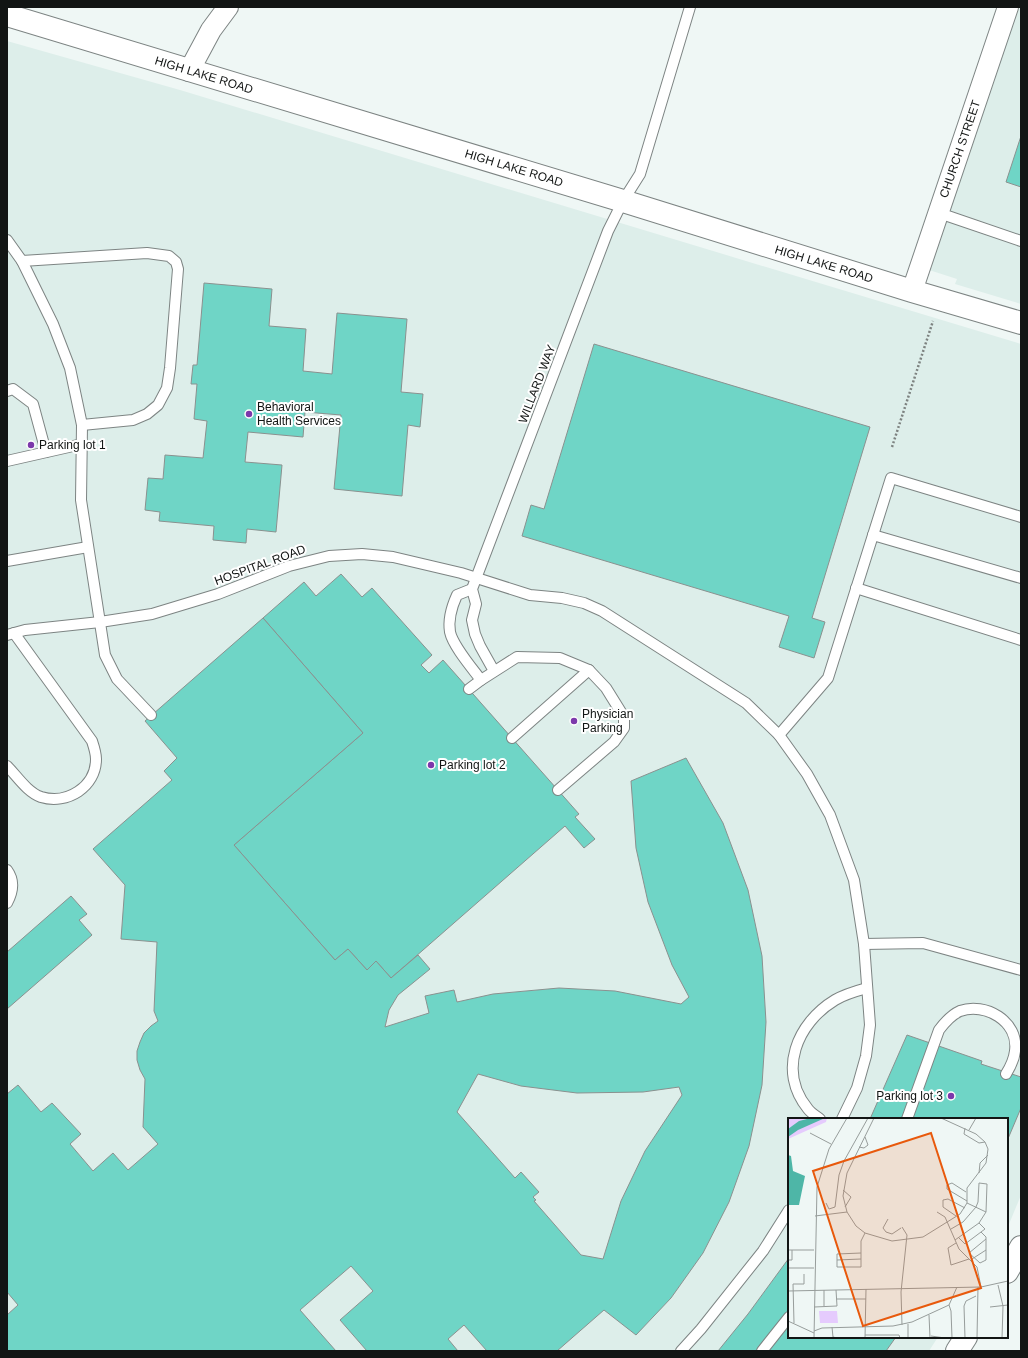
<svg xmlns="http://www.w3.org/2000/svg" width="1028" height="1358" font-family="Helvetica,sans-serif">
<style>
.built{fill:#ddeeea}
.building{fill:#6fd5c6;stroke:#8a918f;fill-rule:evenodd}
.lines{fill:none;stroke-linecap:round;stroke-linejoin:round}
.lane-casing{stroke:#7d8483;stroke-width:12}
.street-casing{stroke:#7d8483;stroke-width:22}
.secondary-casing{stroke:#7d8483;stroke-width:24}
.path{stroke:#7d8280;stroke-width:2.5;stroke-dasharray:2 2;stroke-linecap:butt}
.lane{stroke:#fff;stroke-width:10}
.street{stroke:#fff;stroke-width:20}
.secondary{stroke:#fff;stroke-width:22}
.poi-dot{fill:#7c38ab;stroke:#fff;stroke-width:1.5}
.labels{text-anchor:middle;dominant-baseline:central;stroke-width:4;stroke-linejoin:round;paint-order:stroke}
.street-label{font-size:12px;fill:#121514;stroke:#fff}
.poi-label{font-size:12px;fill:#121514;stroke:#fff;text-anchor:start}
.inset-road{fill:none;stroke:#979d9b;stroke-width:1}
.view{fill:#e8590c;fill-opacity:0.15;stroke:#e8590c;stroke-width:2}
.inset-edge{fill:none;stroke:#121514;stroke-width:2}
</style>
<rect width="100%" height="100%" fill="#eff7f5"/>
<g class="built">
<path d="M1008,7H1021V304L955,284L957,279L926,269Z"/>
<path d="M7,41L180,90L1021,344V1195L1007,1229V1119H789V1337H938L929,1351H7Z"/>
</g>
<g class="building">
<path d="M1021,136V187L1006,182Z"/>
<path d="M204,283L272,289L269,326L306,329L303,371L332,374L337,313L407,319L401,392L423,394L420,427L408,425L402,496L334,489L341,415L305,412L303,437L248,432L245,462L282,465L276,532L247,529L246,543L213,540L214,526L159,521L160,512L145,510L148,478L163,479L165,455L203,458L207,421L194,419L197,384H191L193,365H197Z"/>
<path d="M594,344L870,427L812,618L825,622L814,658L779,647L789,616L522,536L531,505L544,509Z"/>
<path d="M341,574L362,597L372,588L432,655L421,665L429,673L443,660L579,814L575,817L595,839L584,848L565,826L391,978L376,961L367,970L348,949L335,960L234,845L363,733L263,618L304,582L316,596Z"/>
<path d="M263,618L363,733L234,845L335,960L348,949L367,970L376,961L391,978L418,955L430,969L398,995L389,1010L385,1027L429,1013L425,996L454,990L457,1002L493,994L559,988L615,991L681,1004L689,997L672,965L648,902L636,848L631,781L686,758L723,823L748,890L762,956L766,1022L762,1085L749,1146L729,1202L703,1253L671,1298L636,1335L604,1310L557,1351H487L464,1325L448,1339L458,1351H367L340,1320L373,1291L351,1266L300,1310L336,1351H7V1315L18,1305L7,1292V1094L18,1085L41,1112L52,1103L81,1134L70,1144L93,1171L113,1153L128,1170L158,1144L143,1127L145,1079L140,1070L137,1060V1051L140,1042L144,1033L151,1026L158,1021L154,1011L157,942L121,939L125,885L93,849L172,780L164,771L177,758L145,721ZM478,1074L521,1086L577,1093L643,1092L679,1087L682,1095L645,1151L621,1201L603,1259L581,1255L534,1201L536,1200L533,1197L539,1192L521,1172L515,1178L457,1112Z"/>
<path d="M71,896L87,914L79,920L92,935L7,1009V952Z"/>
<path d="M907,1035L982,1061L981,1064L1021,1077V1108L1007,1141V1119H870Z"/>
<path d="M789,1258V1337H896L886,1351H718L748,1314Z"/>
</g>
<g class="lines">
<defs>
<g id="lane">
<path d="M939,213L1021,241"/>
<path d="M7,240L22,261L53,324L70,368L82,425L81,500L105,655L117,679L151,715"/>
<path d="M22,261L147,253L169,256L176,262L178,269L170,368L167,388L158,405L147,414L133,420L82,425"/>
<path d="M7,391L13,389L33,404L46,452"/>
<path d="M7,461L82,444"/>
<path d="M873,535L1021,578"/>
<path d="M7,561L88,547"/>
<path d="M856,588L1021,640"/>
<path d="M7,635L25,630L100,622L152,614L218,594L289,566L329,556L362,554L393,557L461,573L530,595L562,598L584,603L602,611L746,703L779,735L807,774L830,815L854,880L864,944L923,943L1021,970"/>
<path d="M494,671L480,646L475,634L472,620L476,604L472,589L608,231L623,201L640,174L690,7"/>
<path d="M481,680L517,657L560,658L589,670L606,688L624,717V728L614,742L558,790"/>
<path d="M469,689L481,680C472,668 453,646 450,632C448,620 452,606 457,595L472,589"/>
<path d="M779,735L828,678L891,478L1021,517"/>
<path d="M512,738L589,670"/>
<path d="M7,766C17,776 27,792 41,797C67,805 96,787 96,759C96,753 94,747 92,741L14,633"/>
<path d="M7,870C15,881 13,892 7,903"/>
<path d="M820,1119C816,1116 811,1113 808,1109C777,1071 797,1023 835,1000C845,994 856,991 867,988"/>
<path d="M842,1119L857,1088L866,1056L870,1025L864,944"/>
<path d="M907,1119L939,1030C945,1022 951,1015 960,1011C985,1002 1019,1021 1015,1051C1014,1060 1011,1066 1006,1074"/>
<path d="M681,1351L701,1329L763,1251L789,1210"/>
<path d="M762,1351L789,1317"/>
</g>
<g id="street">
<path d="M189,71L211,30L228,7"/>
<path d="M912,291L1008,7"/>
</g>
<g id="secondary">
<path d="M7,15L623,201L912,291L1021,323"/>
<path d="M1007,1272L1021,1247"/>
<path d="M957,1351L966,1337"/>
</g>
</defs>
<use href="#lane" class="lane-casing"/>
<use href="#street" class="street-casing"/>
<use href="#secondary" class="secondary-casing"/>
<path class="path" d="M892,447L933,321"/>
<use href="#lane" class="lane"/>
<use href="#street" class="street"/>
<use href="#secondary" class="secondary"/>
</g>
<g class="poi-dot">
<circle cx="249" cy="414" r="4"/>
<circle cx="31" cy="445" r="4"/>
<circle cx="574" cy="721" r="4"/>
<circle cx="431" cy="765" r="4"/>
<circle cx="951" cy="1096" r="4"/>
</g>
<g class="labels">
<g class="street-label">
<text transform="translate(204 75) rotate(17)">HIGH LAKE ROAD</text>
<text transform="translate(960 149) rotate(-71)">CHURCH STREET</text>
<text transform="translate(514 168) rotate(17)">HIGH LAKE ROAD</text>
<text transform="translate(824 264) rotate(17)">HIGH LAKE ROAD</text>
<text transform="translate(537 384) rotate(-69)">WILLARD WAY</text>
<text transform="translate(260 565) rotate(-20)">HOSPITAL ROAD</text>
</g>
<g class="poi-label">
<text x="257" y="407">Behavioral<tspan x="257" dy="14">Health Services</tspan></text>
<text x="39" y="445">Parking lot 1</text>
<text x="582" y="714">Physician<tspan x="582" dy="14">Parking</tspan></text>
<text x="439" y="765">Parking lot 2</text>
<text x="943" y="1096" text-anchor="end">Parking lot 3</text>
</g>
</g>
<g transform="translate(788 1118)">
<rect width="220" height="220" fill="#eff7f5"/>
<path d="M0,0H39L38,4L0,21ZM31,193H49L50,205H32Z" fill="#e5cbfd"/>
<path d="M23,0H37L10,12L0,19V11L11,3ZM0,37L3,38L5,53L17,58L11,87H0Z" fill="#4eb6a7"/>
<path class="inset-road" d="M177,10L176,16L191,25L197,24M181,12L188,0M22,15L43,26M71,29L76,30L80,27L77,19M191,55L192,45L200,37M55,72L63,79L57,89M178,74L164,65L159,67V71L179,83M38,85L41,91L47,89L51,57L56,43L80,0M179,85L198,94M59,94L55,78L59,55L86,0M149,94L157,99L171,131L189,149L193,169M27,98L59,94L68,108L77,115L104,123L135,119L172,96L179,85V70L198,45L200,31L197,24L188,16L153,0M168,98L155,89V82L160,81L177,90M100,101L95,110L98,114L104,116L113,110M114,109L119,117L113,174L114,207M163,111L175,104L188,89L190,84L191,65L199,66L198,94L191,105L167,122M193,114L198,119V142L192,145L181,135L198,121M171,120L177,126L197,111L191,105M168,125L160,130L163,147L181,141M0,132H26M73,135L49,136V149H73V123L77,115M184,141L198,132M0,142H4V132M49,142L73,141M0,150H26M210,167L215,188L214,220M36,172V188M0,173L193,169L220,163M48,181H78M161,187L163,193L164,220M26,189L49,188L48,172M202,189L220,187M141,197L142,220M0,203L26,215M6,205L5,166H16V156M120,206V220M44,209L45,219L49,220M26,213L34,210L105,208L124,204L161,187L169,169M77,217H111L112,220M143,218L157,220M26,220L29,69L41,31L59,0M77,220L78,171M177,220L176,188L178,183L188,178M189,220L190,169"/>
<path class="view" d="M143,15L193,170L75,208L25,53Z"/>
<rect width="220" height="220" class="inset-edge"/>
</g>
<rect width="1028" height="1358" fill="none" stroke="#121514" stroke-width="16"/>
</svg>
